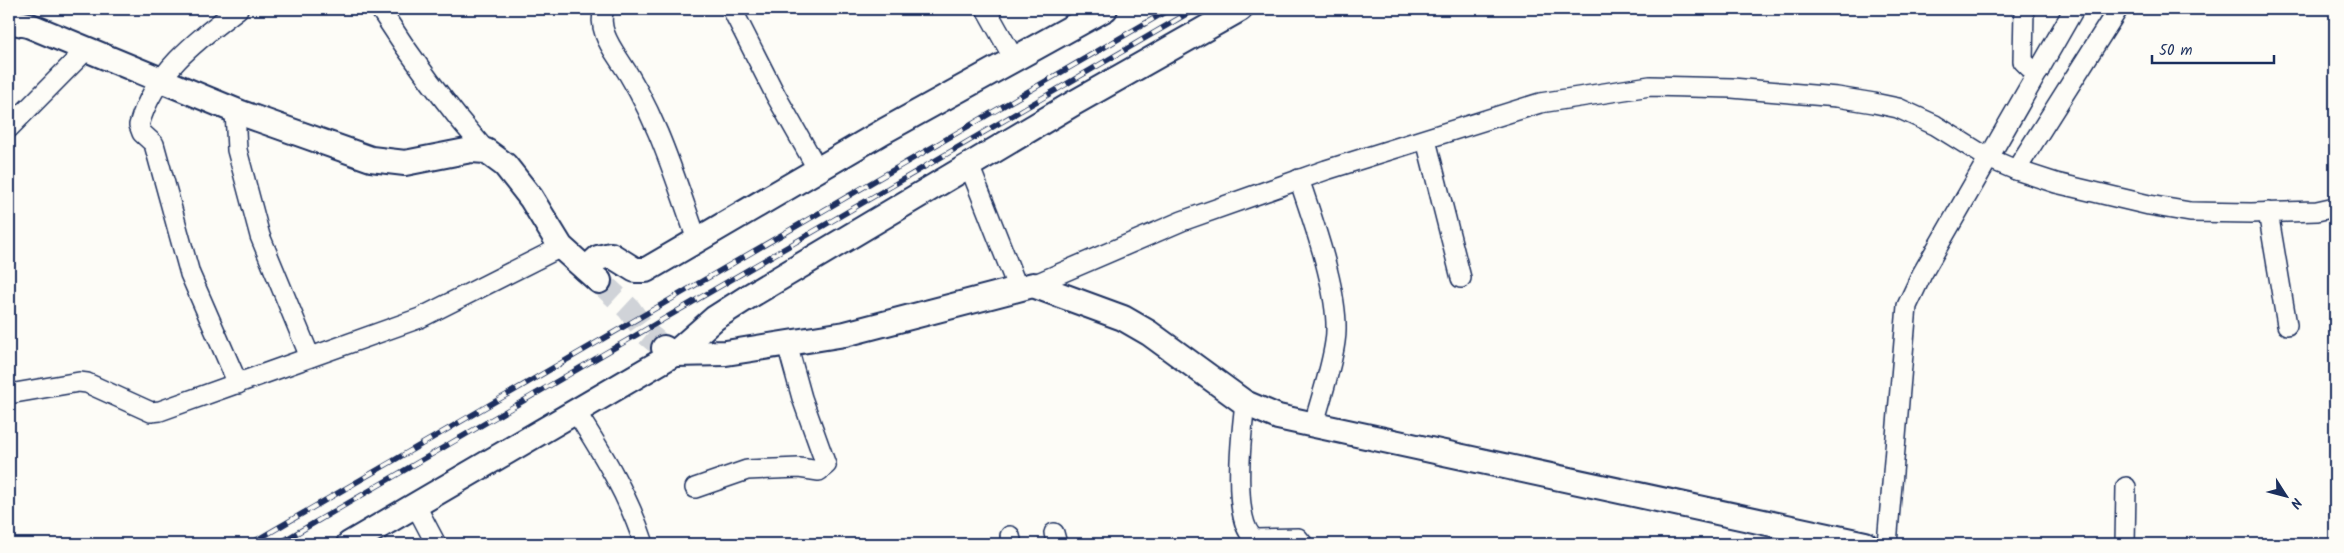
<svg xmlns="http://www.w3.org/2000/svg" width="2344" height="553" font-family="Kalam,sans-serif">
<style>
.lines{fill:none;stroke-linecap:round;stroke-linejoin:round}
.tertiary-tunnel{stroke:#d0d3d8;stroke-width:24;stroke-dasharray:24 12;stroke-linecap:butt}
.minor-casing{stroke:#1b2f5e;stroke-width:22}
.tertiary-casing{stroke:#1b2f5e;stroke-width:28}
.minor{stroke:#fdfcf7;stroke-width:19}
.tertiary{stroke:#fdfcf7;stroke-width:24}
.rail-casing{stroke:#1b2f5e;stroke-width:5.5}
.rail{stroke:#fdfcf7;stroke-width:4;stroke-dasharray:11;stroke-linecap:butt}
</style>
<rect width="100%" height="100%" fill="#fdfcf7"/>
<filter id="ink" filterUnits="userSpaceOnUse"><feTurbulence type="fractalNoise" baseFrequency=".02" numOctaves="2"/><feDisplacementMap in="SourceGraphic" scale="10" xChannelSelector="R" yChannelSelector="G"/><feConvolveMatrix kernelMatrix="1 2 1 2 8 2 1 2 1" color-interpolation-filters="sRGB"/></filter>
<g filter="url(#ink)">
<g class="lines">
<path class="tertiary-tunnel" d="M599,281L629,309L647,334L664,348"/>
<defs>
<g id="minor">
<path d="M380,9C413,61 445,104 486,151"/>
<path d="M604,9C598,26 608,43 618,58C656,113 675,178 697,240"/>
<path d="M732,9L775,94L818,170"/>
<path d="M986,9L1014,59"/>
<path d="M2024,9L2023,61L2029,67L2039,71"/>
<path d="M235,111L237,150L260,236L310,357"/>
<path d="M9,128L86,50"/>
<path d="M1426,140L1461,278"/>
<path d="M969,165L1018,289"/>
<path d="M2016,170L2118,9"/>
<path d="M1299,179C1313,221 1342,300 1335,342C1331,370 1321,397 1314,424"/>
<path d="M2268,212L2287,325"/>
<path d="M1033,285L1182,221L1326,170L1540,103L1650,86L1732,88L1837,97L1874,103L1898,108L1935,125L1988,158L2016,170L2056,183L2149,205L2190,212L2251,213L2317,211L2335,207"/>
<path d="M238,384L190,274L154,144L142,133L139,125C154,72 196,41 238,9"/>
<path d="M9,394L79,382L87,383L151,412L160,411L420,318L561,247"/>
<path d="M1245,403C1242,429 1230,527 1256,539L1298,538L1303,544"/>
<path d="M576,412C603,454 629,497 644,544"/>
<path d="M695,488L747,470L799,468L819,471L826,465L802,398L787,344"/>
<path d="M416,506L436,544"/>
<path d="M1054,533L1057,544"/>
<path d="M1010,536L1012,544"/>
<path d="M1887,544L1907,306L1922,274L2074,9"/>
<path d="M2125,544L2126,487"/>
</g>
<g id="tertiary">
<path d="M9,21L28,25L241,113L371,159L405,163L471,150L486,151L505,165L531,198L561,247L599,281"/>
<path d="M586,269L598,258L611,255L635,270H646L884,131L1105,9"/>
<path d="M664,348L674,354L726,353L845,334L1033,285L1123,318L1149,333L1245,403L1278,417L1865,544"/>
<path d="M349,544L674,354L715,318L748,297L1074,103L1240,9"/>
</g>
</defs>
<use href="#minor" class="minor-casing"/>
<use href="#tertiary" class="tertiary-casing"/>
<use href="#minor" class="minor"/>
<use href="#tertiary" class="tertiary"/>
<defs>
<g id="rail">
<path d="M250,544L1170,9"/>
<path d="M278,544L1195,9"/>
</g>
</defs>
<use href="#rail" class="rail-casing"/>
<use href="#rail" class="rail"/>
</g>
</g>
<rect width="2344" height="553" fill="none" stroke="#fdfcf7" stroke-width="30"/>
<rect x="15" y="15" width="2314" height="523" fill="none" stroke="#1b2f5e" stroke-width="2" filter="url(#ink)"/>
<g transform="translate(2286 496) rotate(126)" stroke="#fdfcf7" stroke-width="4" paint-order="stroke">
<path d="M0-4L9 19L0 12L-9 19Z" fill="#1b2f5e"/>
<text y="-8" font-size="14" font-weight="bold" text-anchor="middle" fill="#1b2f5e">N</text>
</g>
<path d="M2152 55v8h122v-8" fill="none" stroke="#1b2f5e" stroke-width="2.5"/>
<text x="2159" y="55" font-size="15" fill="#1b2f5e" stroke="#fdfcf7" stroke-width="4" paint-order="stroke">50 m</text>
</svg>
